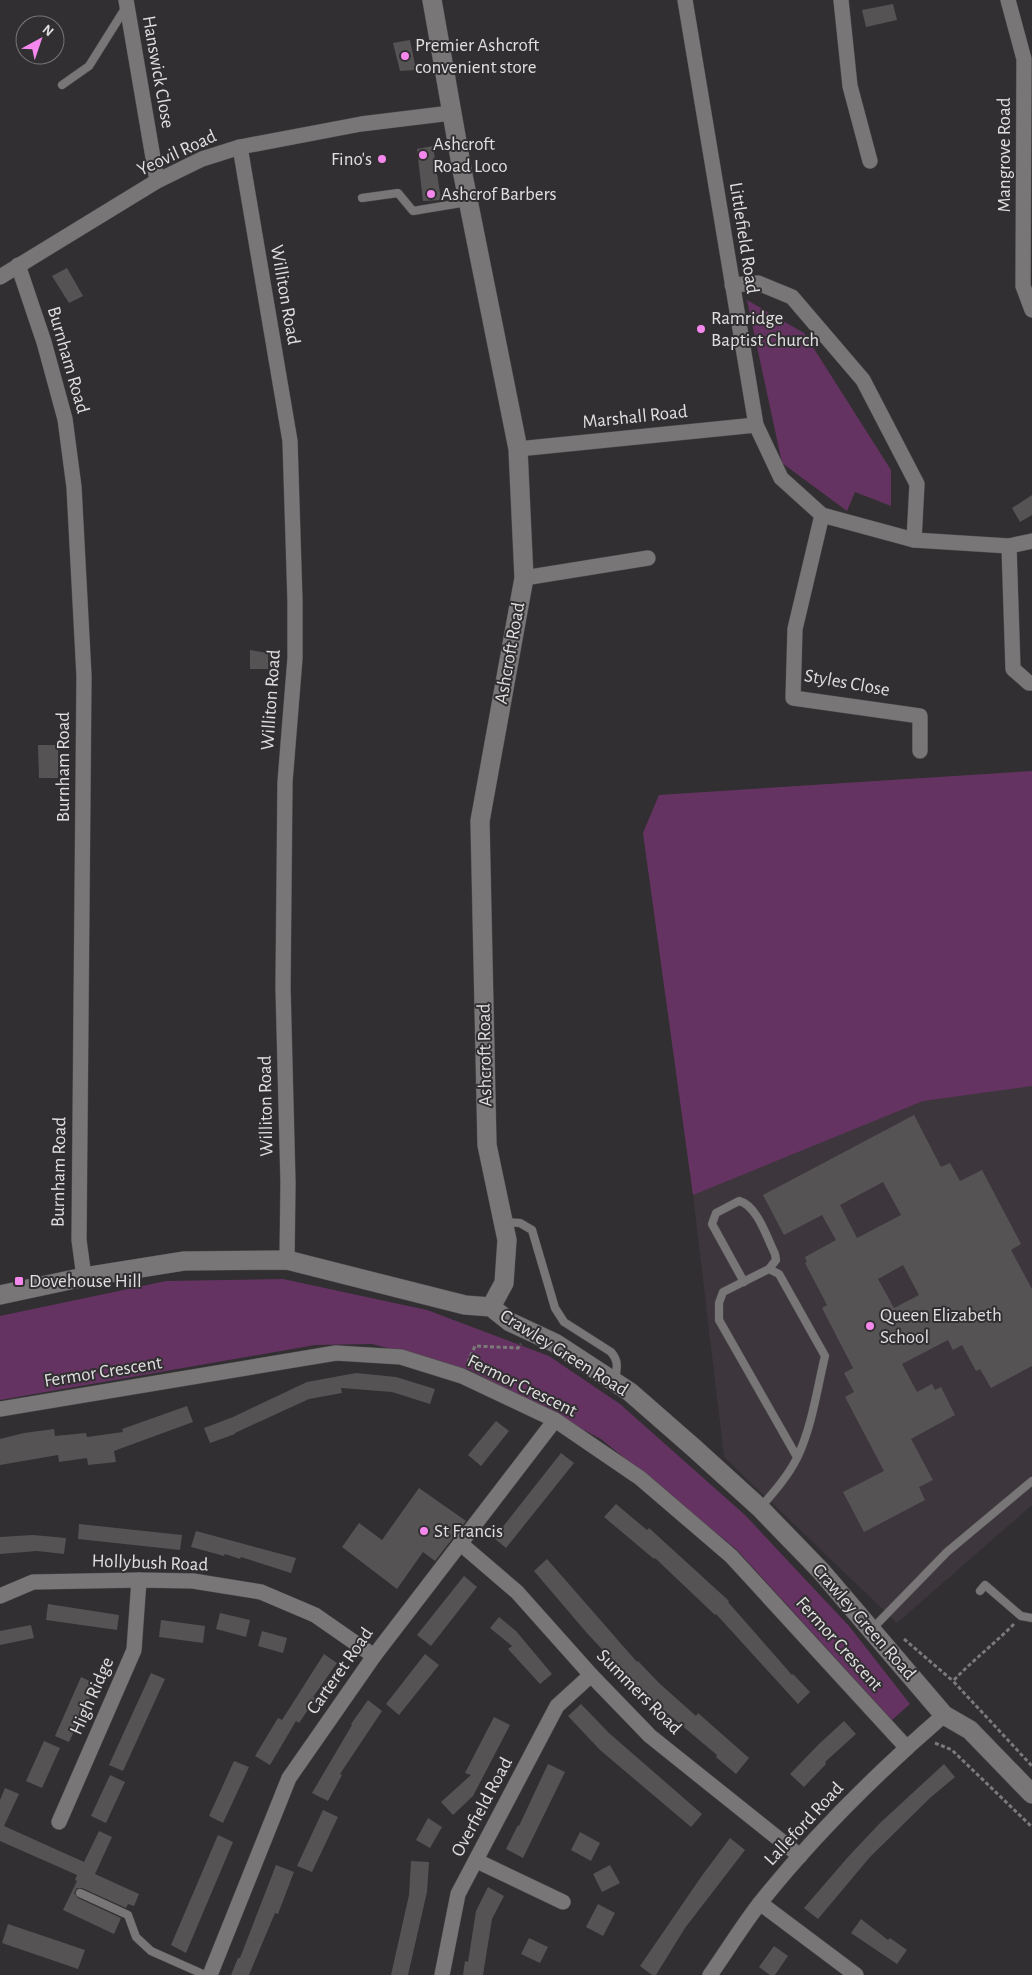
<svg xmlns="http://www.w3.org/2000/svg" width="1032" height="1975" font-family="'Alegreya Sans',sans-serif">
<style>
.built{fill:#3d363c}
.green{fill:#653361}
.building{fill:#565355;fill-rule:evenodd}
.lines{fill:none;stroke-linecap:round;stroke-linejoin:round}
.service-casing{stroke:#4d4b4c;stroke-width:9}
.minor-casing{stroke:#4d4b4c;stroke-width:16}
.tertiary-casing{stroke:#4d4b4c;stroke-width:20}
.path{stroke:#7b797a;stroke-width:3;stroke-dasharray:4 2.5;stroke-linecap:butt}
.service{stroke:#797678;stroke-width:8}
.minor{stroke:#797678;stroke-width:15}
.tertiary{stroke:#797678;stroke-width:19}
.poi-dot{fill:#f688ed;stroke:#312f31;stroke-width:2}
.labels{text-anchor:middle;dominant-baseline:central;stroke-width:4;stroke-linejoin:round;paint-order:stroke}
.poi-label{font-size:19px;fill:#e0dedf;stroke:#312f31;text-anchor:start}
.street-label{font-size:19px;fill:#e0dedf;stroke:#312f31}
</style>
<rect width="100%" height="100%" fill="#312f31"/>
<path class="built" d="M1032,771V1505L897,1623L724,1457L693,1195L643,833L659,795Z"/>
<g class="green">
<path d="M747,300L804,333L891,470V506L855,492L847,511L782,463Z"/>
<path d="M1032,771V1086L923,1101L693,1195L643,833L659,795Z"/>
<path d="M283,1279L427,1310L549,1356L620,1404L745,1515L849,1626L910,1704L892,1720L736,1549L601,1439L470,1370L372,1344L315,1345L0,1400V1316L166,1281Z"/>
</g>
<g class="building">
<path d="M893,4L897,20L866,27L862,10Z"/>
<path d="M410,40L416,70L400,71L393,43Z"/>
<path d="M433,146L441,200L423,201L417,149Z"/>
<path d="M67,268L83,296L69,303L52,276Z"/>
<path d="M1032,495V515L1020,522L1012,508Z"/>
<path d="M250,650L268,653V669H250Z"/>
<path d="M38,745H58V778H39Z"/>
<path d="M914,1115L941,1167L950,1163L960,1181L982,1170L1021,1244L1011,1250L1032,1289V1366L991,1388L980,1369L976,1371L962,1345L953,1350L948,1340L902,1364L917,1392L932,1384L935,1390L941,1387L955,1415L911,1439L933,1480L919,1487L925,1500L864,1532L843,1492L884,1471L845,1397L854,1392L844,1373L853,1368L822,1308L827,1305L805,1263L807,1262L805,1257L836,1240L822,1215L784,1235L763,1195ZM883,1182L901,1215L857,1238L840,1205ZM903,1265L919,1295L894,1308L878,1279Z"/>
<path d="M356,1373L396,1377L435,1389L430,1404L392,1392L341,1388L342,1393L309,1399L235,1433V1434L210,1443L204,1428L233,1417L307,1382Z"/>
<path d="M187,1406L193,1422L114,1451L116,1462L88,1465L87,1458L59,1462L58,1455L0,1465V1439L24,1433L54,1429L55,1436L86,1433L87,1437L123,1432L122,1429Z"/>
<path d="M496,1421L509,1431L481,1466L468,1455Z"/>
<path d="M561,1453L574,1463L506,1548L494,1538Z"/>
<path d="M419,1488L466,1521L435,1561L423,1552L397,1589L342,1547L359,1523L382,1540Z"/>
<path d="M616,1504L647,1530L649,1528L729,1601L728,1602L792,1675L793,1674L810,1692L798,1704L716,1614L715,1615L655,1558L654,1559L604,1517Z"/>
<path d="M79,1524L182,1535L180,1550L78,1539Z"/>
<path d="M196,1531L296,1558L291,1573L241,1557L240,1559L225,1554L224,1556L191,1547Z"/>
<path d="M33,1535L66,1538L64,1554L37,1551L0,1554V1537Z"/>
<path d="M547,1559L637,1662L638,1661L659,1683L696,1716L698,1713L749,1758L736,1774L716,1757L717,1755L642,1692L586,1632L534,1571Z"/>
<path d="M464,1576L477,1587L431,1646L417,1635Z"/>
<path d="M48,1604L119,1615L117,1630L46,1620Z"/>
<path d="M220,1613L250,1620L246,1637L216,1629Z"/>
<path d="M499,1617L516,1631L552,1674L540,1684L508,1649L512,1646L490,1628Z"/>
<path d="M161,1620L205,1626L203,1643L159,1637Z"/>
<path d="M31,1625L34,1638L0,1645V1631Z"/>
<path d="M262,1631L287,1638L283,1653L258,1646Z"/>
<path d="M324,1654L337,1663L313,1697L316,1698L299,1723L296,1721L270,1765L255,1756L278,1718L282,1720Z"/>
<path d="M425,1654L439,1665L399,1715L386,1704Z"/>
<path d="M151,1673L165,1679L123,1771L109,1765Z"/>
<path d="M81,1677L96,1684L69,1742L55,1736Z"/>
<path d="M368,1700L382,1711L340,1774L342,1775L328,1801L312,1793L352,1725L351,1724Z"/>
<path d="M581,1704L609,1733L702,1814L691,1827L600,1750L568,1716Z"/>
<path d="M494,1717L510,1725L473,1796L453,1815L441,1802L471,1775L465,1773Z"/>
<path d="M844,1721L856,1734L825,1762L826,1764L804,1787L790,1774L819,1744Z"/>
<path d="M44,1741L60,1748L42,1788L26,1781Z"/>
<path d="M234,1761L249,1767L223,1823L209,1816Z"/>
<path d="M548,1764L565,1772L523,1858L506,1849L518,1825L519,1826Z"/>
<path d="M944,1764L955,1777L930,1798L870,1857L818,1919L804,1908L848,1857L880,1823Z"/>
<path d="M110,1775L125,1782L106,1823L91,1816Z"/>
<path d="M5,1788L19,1794L4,1826L84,1862L99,1831L112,1837L95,1874L139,1894L134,1906L128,1904L126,1908L82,1888H77L74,1893L78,1898L121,1918L114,1934L63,1910L77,1881L75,1880L77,1875L0,1841V1800Z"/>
<path d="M323,1810L338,1817L312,1872L297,1866Z"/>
<path d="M428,1818L442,1827L430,1848L416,1840Z"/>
<path d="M580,1832L600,1843L591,1861L571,1850Z"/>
<path d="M218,1835L233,1842L186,1953L171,1945Z"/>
<path d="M730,1838L745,1850L685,1928L656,1975H652L640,1966L701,1877Z"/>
<path d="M411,1861L429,1862L427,1892L408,1975H391L409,1895Z"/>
<path d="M276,1865L294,1872L278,1914L275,1913L249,1975H231L238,1958H240Z"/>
<path d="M610,1865L620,1883L602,1892L593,1874Z"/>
<path d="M488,1887L504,1896L492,1919L483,1975H463L465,1961L468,1962L476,1911Z"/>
<path d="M598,1904L615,1913L603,1936L586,1927Z"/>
<path d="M861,1919L888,1940L890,1938L907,1950L897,1964L851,1933Z"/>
<path d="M8,1924L85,1950L78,1969L2,1943Z"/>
<path d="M529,1938L548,1947L540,1963L521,1954Z"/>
<path d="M774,1946L788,1956L775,1975H770L759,1967Z"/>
</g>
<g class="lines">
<defs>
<g id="service">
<path d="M62,85L89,66L126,7"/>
<path d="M362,198L398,193L413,211L467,202"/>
<path d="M505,1222L520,1223L532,1230L555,1308L564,1322L611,1352C619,1361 617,1368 615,1380"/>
<path d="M744,1282L712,1224L716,1213L739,1201C757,1205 767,1238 775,1254L776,1260L769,1269"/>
<path d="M760,1508C774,1492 788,1476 797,1458C812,1427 817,1389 825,1356L779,1274L769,1269L723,1292L719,1303V1320L797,1457"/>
<path d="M980,1591L985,1585L1021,1616L1032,1618"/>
<path d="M872,1629L947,1552L1032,1481"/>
<path d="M80,1893L128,1915L136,1937L151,1951L205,1975"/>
</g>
<g id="minor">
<path d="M126,0L157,181"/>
<path d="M685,0L756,425L781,478L822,515L914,540"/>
<path d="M841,0L850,86L870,161"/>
<path d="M1008,0L1024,59L1023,286L1032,310"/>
<path d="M240,147L290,441L295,601V658L285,782L283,987L288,1183L287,1260"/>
<path d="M18,265L44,342L65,419L74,487L84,676L79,1240L84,1277"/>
<path d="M0,277L157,181L202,159L240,147L361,124L451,113"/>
<path d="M732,285L758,283L792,297L863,380L917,484L914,540L1009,546L1032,541"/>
<path d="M518,449L756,425"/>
<path d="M822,515L795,629L793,698L920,716V751"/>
<path d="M1009,546L1013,669L1029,683H1032"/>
<path d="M524,578L648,558"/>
<path d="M0,1409L336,1353L401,1357L462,1376L555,1420L640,1478L731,1556L907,1748"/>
<path d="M461,1544L517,1592L591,1675L650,1736L800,1856"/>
<path d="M0,1596L33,1582L139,1580L193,1581L261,1592L315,1615L374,1656"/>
<path d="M59,1822L134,1650L139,1580"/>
<path d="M477,1861L563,1902"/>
<path d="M760,1903L856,1975"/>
<path d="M210,1975L289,1778L374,1656L555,1420"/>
<path d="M442,1975L458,1894L557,1706L591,1675"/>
<path d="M710,1975C727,1951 742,1926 760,1903C815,1834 878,1772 944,1715"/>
</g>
<g id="tertiary">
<path d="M432,0L462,170L518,449L524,578L480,821L487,1145L507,1240L504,1283L491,1307"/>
<path d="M0,1295L84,1277L184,1261L287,1260L465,1305L491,1307L510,1322L555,1343L630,1392L694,1448L760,1508L821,1571L944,1715L970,1730L1032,1794"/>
</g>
</defs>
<use href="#service" class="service-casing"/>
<use href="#minor" class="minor-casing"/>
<use href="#tertiary" class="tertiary-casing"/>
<g class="path">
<path d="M468,1362L475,1346L518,1348L521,1344"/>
<path d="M1014,1624C994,1644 972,1661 953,1681L1032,1766"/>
<path d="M904,1639L953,1681"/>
<path d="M935,1743L952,1750L1032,1827"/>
</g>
<use href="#service" class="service"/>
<use href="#minor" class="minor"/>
<use href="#tertiary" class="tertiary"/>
</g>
<g class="poi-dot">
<circle cx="405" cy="56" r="5"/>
<circle cx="423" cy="155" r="5"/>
<circle cx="382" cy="159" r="5"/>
<circle cx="431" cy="194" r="5"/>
<circle cx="701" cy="329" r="5"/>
<rect x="14" y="1276" width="10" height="10" rx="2.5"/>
<circle cx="870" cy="1326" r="5"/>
<circle cx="424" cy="1531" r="5"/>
</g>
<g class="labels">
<g class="poi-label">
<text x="415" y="45">Premier Ashcroft<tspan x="415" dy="22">convenient store</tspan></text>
<text x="433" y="144">Ashcroft<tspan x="433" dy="22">Road Loco</tspan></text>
<text x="372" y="159" text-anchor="end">Fino's</text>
<text x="441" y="194">Ashcrof Barbers</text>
<text x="711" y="318">Ramridge<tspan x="711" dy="22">Baptist Church</tspan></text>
<text x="29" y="1281">Dovehouse Hill</text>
<text x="880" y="1315">Queen Elizabeth<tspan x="880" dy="22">School</tspan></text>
<text x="434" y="1531">St Francis</text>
</g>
<g class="street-label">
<text transform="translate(158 72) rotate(80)">Hanswick Close</text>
<text transform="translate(177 153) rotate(-25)">Yeovil Road</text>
<text transform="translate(1004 155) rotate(-90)">Mangrove Road</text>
<text transform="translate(744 238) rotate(81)">Littlefield Road</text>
<text transform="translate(285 295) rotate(80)">Williton Road</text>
<text transform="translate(68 360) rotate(74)">Burnham Road</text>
<text transform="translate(635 417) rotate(-6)">Marshall Road</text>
<text transform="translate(510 653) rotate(-80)">Ashcroft Road</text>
<text transform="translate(847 683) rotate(10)">Styles Close</text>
<text transform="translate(271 700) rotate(-86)">Williton Road</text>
<text transform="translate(63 767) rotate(-90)">Burnham Road</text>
<text transform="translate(485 1055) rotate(-91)">Ashcroft Road</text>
<text transform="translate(266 1106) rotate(-91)">Williton Road</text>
<text transform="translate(59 1172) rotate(-89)">Burnham Road</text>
<text transform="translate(564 1353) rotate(32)">Crawley Green Road</text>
<text transform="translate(103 1372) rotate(-9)">Fermor Crescent</text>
<text transform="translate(522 1386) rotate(26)">Fermor Crescent</text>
<text transform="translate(150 1563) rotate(2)">Hollybush Road</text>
<text transform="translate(864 1622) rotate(49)">Crawley Green Road</text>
<text transform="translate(839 1644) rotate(48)">Fermor Crescent</text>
<text transform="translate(340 1671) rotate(-55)">Carteret Road</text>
<text transform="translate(639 1692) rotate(45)">Summers Road</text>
<text transform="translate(92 1696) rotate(-66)">High Ridge</text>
<text transform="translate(482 1807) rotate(-62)">Overfield Road</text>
<text transform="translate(804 1824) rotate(-47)">Lalleford Road</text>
</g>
</g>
<g transform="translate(40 40) rotate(40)"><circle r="24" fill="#312f31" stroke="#777577"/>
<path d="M0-4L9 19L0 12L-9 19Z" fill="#f688ed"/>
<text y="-8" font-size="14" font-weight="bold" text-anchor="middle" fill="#e0dedf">N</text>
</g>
</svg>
